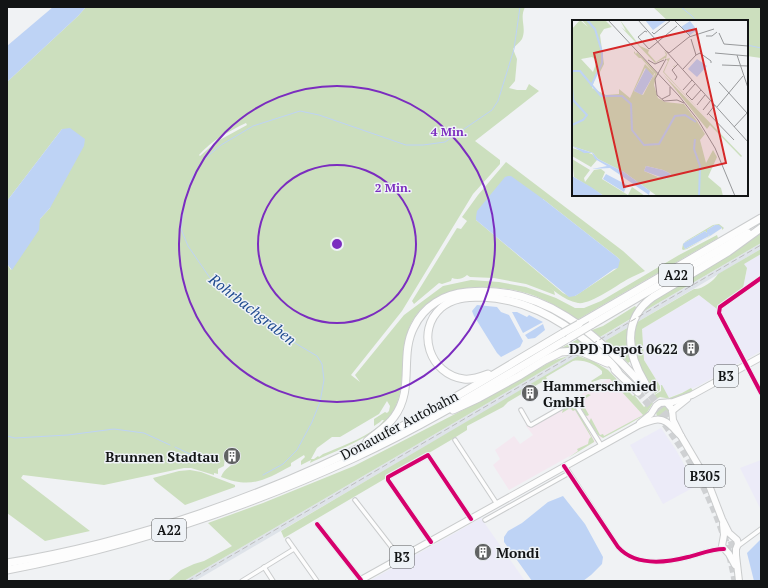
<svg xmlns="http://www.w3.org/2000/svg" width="768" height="588" font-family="'PT Serif',serif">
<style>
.commercial{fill:#f4e8f0}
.industrial{fill:#ecebf8}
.built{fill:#dee3e9}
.green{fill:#ccdfbe;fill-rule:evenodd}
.water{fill:#bed3f5}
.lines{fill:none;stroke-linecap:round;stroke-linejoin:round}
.stream{stroke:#bed3f5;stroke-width:1}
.highway-tunnel{stroke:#cfd1d3;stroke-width:7;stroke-dasharray:7 3.5;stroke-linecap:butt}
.street-casing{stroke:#cacccd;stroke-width:5.5}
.primary-casing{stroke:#cacccd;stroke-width:8}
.highway-casing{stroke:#cacccd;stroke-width:9}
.street{stroke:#fdfdfd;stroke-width:3.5}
.primary{stroke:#fdfdfd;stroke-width:6}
.highway{stroke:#fdfdfd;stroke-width:7}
.rail{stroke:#bdbdbe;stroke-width:1;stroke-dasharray:6 3;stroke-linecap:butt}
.highway-bridge-casing{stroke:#cacccd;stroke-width:9;stroke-linecap:butt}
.highway-bridge{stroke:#fdfdfd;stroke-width:7}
.cycleway-casing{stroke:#eef2f6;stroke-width:6}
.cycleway{stroke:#d6006c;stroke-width:4}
.ring{fill:none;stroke:#7b2cbf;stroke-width:2}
.labels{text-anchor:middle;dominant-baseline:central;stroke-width:3;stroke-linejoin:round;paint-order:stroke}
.shield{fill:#eef2f6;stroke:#545758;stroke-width:1}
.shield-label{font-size:13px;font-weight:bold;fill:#121415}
.poi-label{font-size:14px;font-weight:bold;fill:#121415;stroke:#eef2f6;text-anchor:end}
.street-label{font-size:14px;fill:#121415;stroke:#eef2f6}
.water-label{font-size:15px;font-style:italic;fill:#1e4a8f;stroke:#eef2f6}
.inset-river{fill:none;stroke:#bed3f5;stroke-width:2}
.inset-road{fill:none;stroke:#97999b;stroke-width:1}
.view{fill:#d62828;fill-opacity:0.15;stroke:#d62828;stroke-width:2}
.inset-edge{fill:none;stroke:#121415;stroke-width:2}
.centre{fill:#7b2cbf;stroke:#eef2f6;stroke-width:2}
.ring-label{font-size:12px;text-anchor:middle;font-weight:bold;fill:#7b2cbf;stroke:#eef2f6;stroke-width:3;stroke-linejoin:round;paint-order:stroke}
</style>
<rect width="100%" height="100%" fill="#f0f2f4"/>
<path class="commercial" d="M610,378L643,415L509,490L493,465L500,459L495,450L514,436L520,444L533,435L526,426Z"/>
<g class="industrial">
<path d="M761,254V351L698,386L668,398L644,360L642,329L700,295L717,308L721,304L743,288L747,269L743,264Z"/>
<path d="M661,428L676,450L696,486L663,504L630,445Z"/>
<path d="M761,460V510L740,468Z"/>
<path d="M481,518L525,581H369L448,537Z"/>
</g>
<path class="built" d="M761,243V249L629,327L195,581H184Z"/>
<g class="green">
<path d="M86,7H525C519,19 527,27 522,39C520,42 515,46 513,49L517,59L515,81L509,88L517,90H526L529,84L539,91L475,141L500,160V164L473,194L402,311L351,375L360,382L355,375L404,315L443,286L471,280L499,282L526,287L556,298L575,308H584L601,301L679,255L717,235L718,238L577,320C564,310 550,302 535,296C493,281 426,280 408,331C398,358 408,388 392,413C376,438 336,450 310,463L311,460L301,465V461L305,457L304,455L291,463V466C265,480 251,489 221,477C224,468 233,466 238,457L230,452L227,457L225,456L224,466L218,469V474L214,473V475L191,468H184L104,485L23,475L21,478L90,531L45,541L7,513V264L11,270L40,219L50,208L62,129L7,201V82L78,16ZM246,123L247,125L216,142L200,156L199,155C211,141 229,131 246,123ZM387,401L390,406L389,411L387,413L385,412L374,419V426L380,422L382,420H384C374,435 340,447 323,454L319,457L318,456L314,459H311L317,448L332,437H340L379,414Z"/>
<path d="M653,7H761V58L747,56V21H668Z"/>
<path d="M506,162L623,251L645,271C640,273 634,276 628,279C617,285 590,305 578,303C563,300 552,289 541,280L554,291L555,295L526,284L494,278L470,277L467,275C463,279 457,280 452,278L451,281L442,284L439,283L414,304L412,301L452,236L457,228L461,229L467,221L462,217L478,195ZM543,199L617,257L620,260L617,264L618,267L616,269L575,296H569L563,293L476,220Z"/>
<path d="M719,224L724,228L722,230V228L715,225L707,230V233L705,231L684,243L685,249L709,237L708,234L710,236L719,231L687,249L683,250L682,249L683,244L686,241L713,225Z"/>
<path d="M761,233V243L636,316L644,306L736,251Z"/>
<path d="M761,249V254L744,264L747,268L743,288L721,304L717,309L699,295L642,329L644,360L660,386V390L655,394L653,391L651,392L649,390L645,393L642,390L635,396L644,407L650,403L649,401L653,403L646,414L629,424L603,438L598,435L589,422L591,418L600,435L603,434L604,436L643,415L610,379H601L592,382L591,381L602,374V371C595,364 583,359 573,361L546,377L547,379L508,402L503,407L467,426V430L451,440L284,538L281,531L578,356L593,361L608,370L633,396L649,383C636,363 634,348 634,324L694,289C701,290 714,281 718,274Z"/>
<path d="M635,306L637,308L632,318L600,337L592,330L603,326Z"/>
<path d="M629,327L631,361L628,363L605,341Z"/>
<path d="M578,339L586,345L579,350L554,352Z"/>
<path d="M568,356L184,581H168L181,570L194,564L204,561L232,546L208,523L263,503L354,466L494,394L552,361Z"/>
<path d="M661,385H662L669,398L682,393L691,388L693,391L671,399L660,397L656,399L653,396L661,391Z"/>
<path d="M588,394L591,395L581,401L589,415L587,416L585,415L579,404L582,398Z"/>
<circle cx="663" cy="412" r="7"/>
<path d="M571,406L575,407L577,409L594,441V442L568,458L578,451L577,449L588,444L589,439L591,437L575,410L573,411L570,408L562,413L563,409Z"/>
<path d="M190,470L201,472L235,485V487L185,505L155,481L153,478L179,471Z"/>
</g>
<g class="water">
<path d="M53,7H86L78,16L7,82V46Z"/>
<path d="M70,128L85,139L84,146L50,208L40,219L39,230L12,270L7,264V201L62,129Z"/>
<path d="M508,176H511L543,199L617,257L620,260L618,268L614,269L580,293L575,296L569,297L476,220V217L477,211L505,177Z"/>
<path d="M715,225H719L722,228L710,236L708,234L709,236L685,249L683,245L684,243L705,231L707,233V230Z"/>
<path d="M477,305L497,307L501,312L509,315L523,341L520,347L501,357L497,353L474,316L472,311Z"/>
<path d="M512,312H517L527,317L529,315L543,322L523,333Z"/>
<path d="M543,324L545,330L535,338L528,339L525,335Z"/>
<path d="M563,496L585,524L603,557L602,564L591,575L583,581H532L504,542V537L508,531L522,523L548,502Z"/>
<path d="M761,539V581H754L747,553Z"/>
</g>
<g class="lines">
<g class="stream">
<path d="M681,7L692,16L696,21"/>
<path d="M747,45L761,48"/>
<path d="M7,436L15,438L68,435L114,429L144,433L170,445"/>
<path d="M175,447L209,463"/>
<path d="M263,475L283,464L297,450L312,422L320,402L324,380L322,364L317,356L278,333L210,278L188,246L181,229L184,205L191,180L202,161L221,145L253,126L300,111L319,115L406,145H423L445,142L492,110L498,101L514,49L520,7"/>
</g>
<g class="highway-tunnel">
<path d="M644,387L675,426"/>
<path d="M638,392C648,404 658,415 667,427C700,472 726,526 735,581"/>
<path d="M728,531L736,556"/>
</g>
<defs>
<g id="street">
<path d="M761,278L720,307L719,313L761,393"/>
<path d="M521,410L529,424L531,425L566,405L571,403L576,405L601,445"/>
<path d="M455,440L497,504"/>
<path d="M565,466L618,547C635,566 665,563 688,557C700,554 711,549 724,549"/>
<path d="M355,500L400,558"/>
<path d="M485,520L569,473"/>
<path d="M317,524L361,580"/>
<path d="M288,540L317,581"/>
<path d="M431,542L388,480V477L428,455L471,519"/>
<path d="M738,546L761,529"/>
<path d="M264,567L273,581"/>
<path d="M242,581L294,549"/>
</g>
<g id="primary">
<path d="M667,403L672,409L673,420L681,436L707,480L722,519L729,533L737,540L738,544L736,549V555L739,581"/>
<path d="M672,411L687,399"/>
<path d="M640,423L651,414L656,406L660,403L673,402L692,395L761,357"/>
<path d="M723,524L724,535L722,546L729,554L735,565"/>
<path d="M359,581L639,425C644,423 649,421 654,420C667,417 673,429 681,436"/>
</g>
<g id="highway">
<path d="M579,324L761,218"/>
<path d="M591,325L748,233"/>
<path d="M615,370L638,392"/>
<path d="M488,374C480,377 472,380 464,379C430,375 415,331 441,308C452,298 467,297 481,297C523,298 558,318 590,344C600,353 611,361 618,372"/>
<path d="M645,383C627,354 622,319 653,297L728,252L761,228"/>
<path d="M453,410L479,398L519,376L545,360L561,352L575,351L582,352L607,363"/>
<path d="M367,441C376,433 387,427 394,417C415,389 399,356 414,327C424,306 444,294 467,292C543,284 597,334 644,387"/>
<path d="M7,563C136,542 267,495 383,436C445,405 504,368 563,333"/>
<path d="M7,570C129,547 241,510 354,458C428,424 498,380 569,338"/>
</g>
</defs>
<use href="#street" class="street-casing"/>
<use href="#primary" class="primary-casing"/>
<use href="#highway" class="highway-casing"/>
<use href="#street" class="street"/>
<use href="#primary" class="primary"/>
<use href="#highway" class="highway"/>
<path class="rail" d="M188,581L761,245"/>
<defs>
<g id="highway-bridge">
<path d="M563,333L579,324"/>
<path d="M569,338L591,325"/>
</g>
</defs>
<use href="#highway-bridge" class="highway-bridge-casing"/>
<use href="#highway-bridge" class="highway-bridge"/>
<defs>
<g id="cycleway">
<path d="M761,278L720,307L719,313L761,393"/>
<path d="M564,466L618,547C635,566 665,563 688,557C700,554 711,549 724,549"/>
<path d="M317,524L361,580"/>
<path d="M431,542L388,480V477L428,455L471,519"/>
</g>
</defs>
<use href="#cycleway" class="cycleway-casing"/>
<use href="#cycleway" class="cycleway"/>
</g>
<g class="ring">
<circle cx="337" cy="244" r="79"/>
<circle cx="337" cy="244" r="158"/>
</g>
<defs>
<symbol id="building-disc" viewBox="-11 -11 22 22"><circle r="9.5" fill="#606263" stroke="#eef2f6"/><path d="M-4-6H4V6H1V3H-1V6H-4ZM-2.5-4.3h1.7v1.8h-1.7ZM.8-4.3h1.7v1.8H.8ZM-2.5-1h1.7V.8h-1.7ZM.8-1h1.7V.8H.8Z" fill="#fff"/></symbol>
</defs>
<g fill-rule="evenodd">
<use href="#building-disc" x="681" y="338" width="20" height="20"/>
<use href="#building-disc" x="520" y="383" width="20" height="20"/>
<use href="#building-disc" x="222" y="446" width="20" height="20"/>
<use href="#building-disc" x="473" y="542" width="20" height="20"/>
</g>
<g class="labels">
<g class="shield">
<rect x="659" y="264" width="34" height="22" rx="3"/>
<rect x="714" y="365" width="24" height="22" rx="3"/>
<rect x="685" y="465" width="40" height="22" rx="3"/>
<rect x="152" y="519" width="34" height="22" rx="3"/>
<rect x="390" y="546" width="24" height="22" rx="3"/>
</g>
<g class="shield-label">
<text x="676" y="275">A22</text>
<text x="726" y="376">B3</text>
<text x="705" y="476">B305</text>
<text x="169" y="530">A22</text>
<text x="402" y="557">B3</text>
</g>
<g class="poi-label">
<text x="678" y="348">DPD Depot 0622</text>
<text x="543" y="385" text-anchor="start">Hammerschmied<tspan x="543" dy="16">GmbH</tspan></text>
<text x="219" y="456">Brunnen Stadtau</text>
<text x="496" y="552" text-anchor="start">Mondi</text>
</g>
<g class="street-label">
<text transform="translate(399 425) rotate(-28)">Donauufer Autobahn</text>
</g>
<g class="water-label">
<text transform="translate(253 309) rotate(38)">Rohrbachgraben</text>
</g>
</g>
<g transform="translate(572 20)">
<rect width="176" height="176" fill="#f0f2f4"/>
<path d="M8,0L16,7L10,0H33L40,7L32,9L28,15L32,44L27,54H24L20,68L34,75L47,74V69L58,78L73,44L82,53L81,58L83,54L69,38H67L62,33V31L64,34L65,32L85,53L82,65L86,78L93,82L112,84L125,101L133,114L128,120L134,143L141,130L145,137L136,157L149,168L151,176H85L52,152L26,139L21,133L0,126V9ZM20,37L25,41L21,52L9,39ZM73,48L81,56L71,75L62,71ZM74,146L91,150L99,154L94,159L86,157L72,151ZM48,0L68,26L77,30L76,33L84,42L94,35L92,30L95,34L94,39L98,38L104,44L102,47H101L104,44L98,38L92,52L133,96L91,52L96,41L93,38L83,43L49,7L54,11ZM91,54L170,136L169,137L138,105L135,109ZM0,128L20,134L25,140L19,147L0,136ZM0,139L18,150L12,158L13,162L22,150L29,149L33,152L30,159L56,175L60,167L73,176H32L2,157Z" fill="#ccdfbe" fill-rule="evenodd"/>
<path d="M73,0H95L81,10ZM118,1L125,10L118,15L109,7ZM125,39L135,46L125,57L116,49ZM74,48L81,56L70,75L62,71ZM0,126L21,133L26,139L52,152L78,171L77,175L38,148L20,149L35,146L23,139L20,133H12ZM74,146L91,150L99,154L94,159L72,151ZM34,154L55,165L52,172L31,159ZM0,156L19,167L32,176H0Z" fill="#bed3f5"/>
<path class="inset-river" d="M15,0L23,9L30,32V43L19,66M0,51H8L29,76H50L59,84L60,110L72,125L87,124L103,96L113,95L124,102M0,68L1,80L15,95L11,100L0,105M123,119L122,129L128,146L127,176"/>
<path class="inset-road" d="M36,0L107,76L126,100L143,128L163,176M66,0L176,122M102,0L118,16M75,12L73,11L66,17L77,29L105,6M80,12L82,14L99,0M147,13L152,24L176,26M134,16H140L145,12M94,31L97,33L117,17L142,9M143,33L176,36M124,35L128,33L139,41V43M165,35L176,68M94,39L83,59L85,75L92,81L105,80L112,83M76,40L83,44L92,40M150,45L176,46M111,49L124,35L119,19M103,60L105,57L100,50L106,44M147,62L175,93M123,64L114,74L120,80L129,70M111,70L120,60M90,79L98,75V67M125,85L133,75M145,87L171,56M131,90L139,80M136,93L162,120M135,95L143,85M162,107L176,92"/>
<path class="view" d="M124,9L154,143L52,167L22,33Z"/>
<rect width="176" height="176" class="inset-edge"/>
</g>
<circle cx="337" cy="244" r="6" class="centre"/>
<g class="ring-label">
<text x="449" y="136">4 Min.</text>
<text x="393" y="192">2 Min.</text>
</g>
<rect width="768" height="588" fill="none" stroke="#121415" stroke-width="16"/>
</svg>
